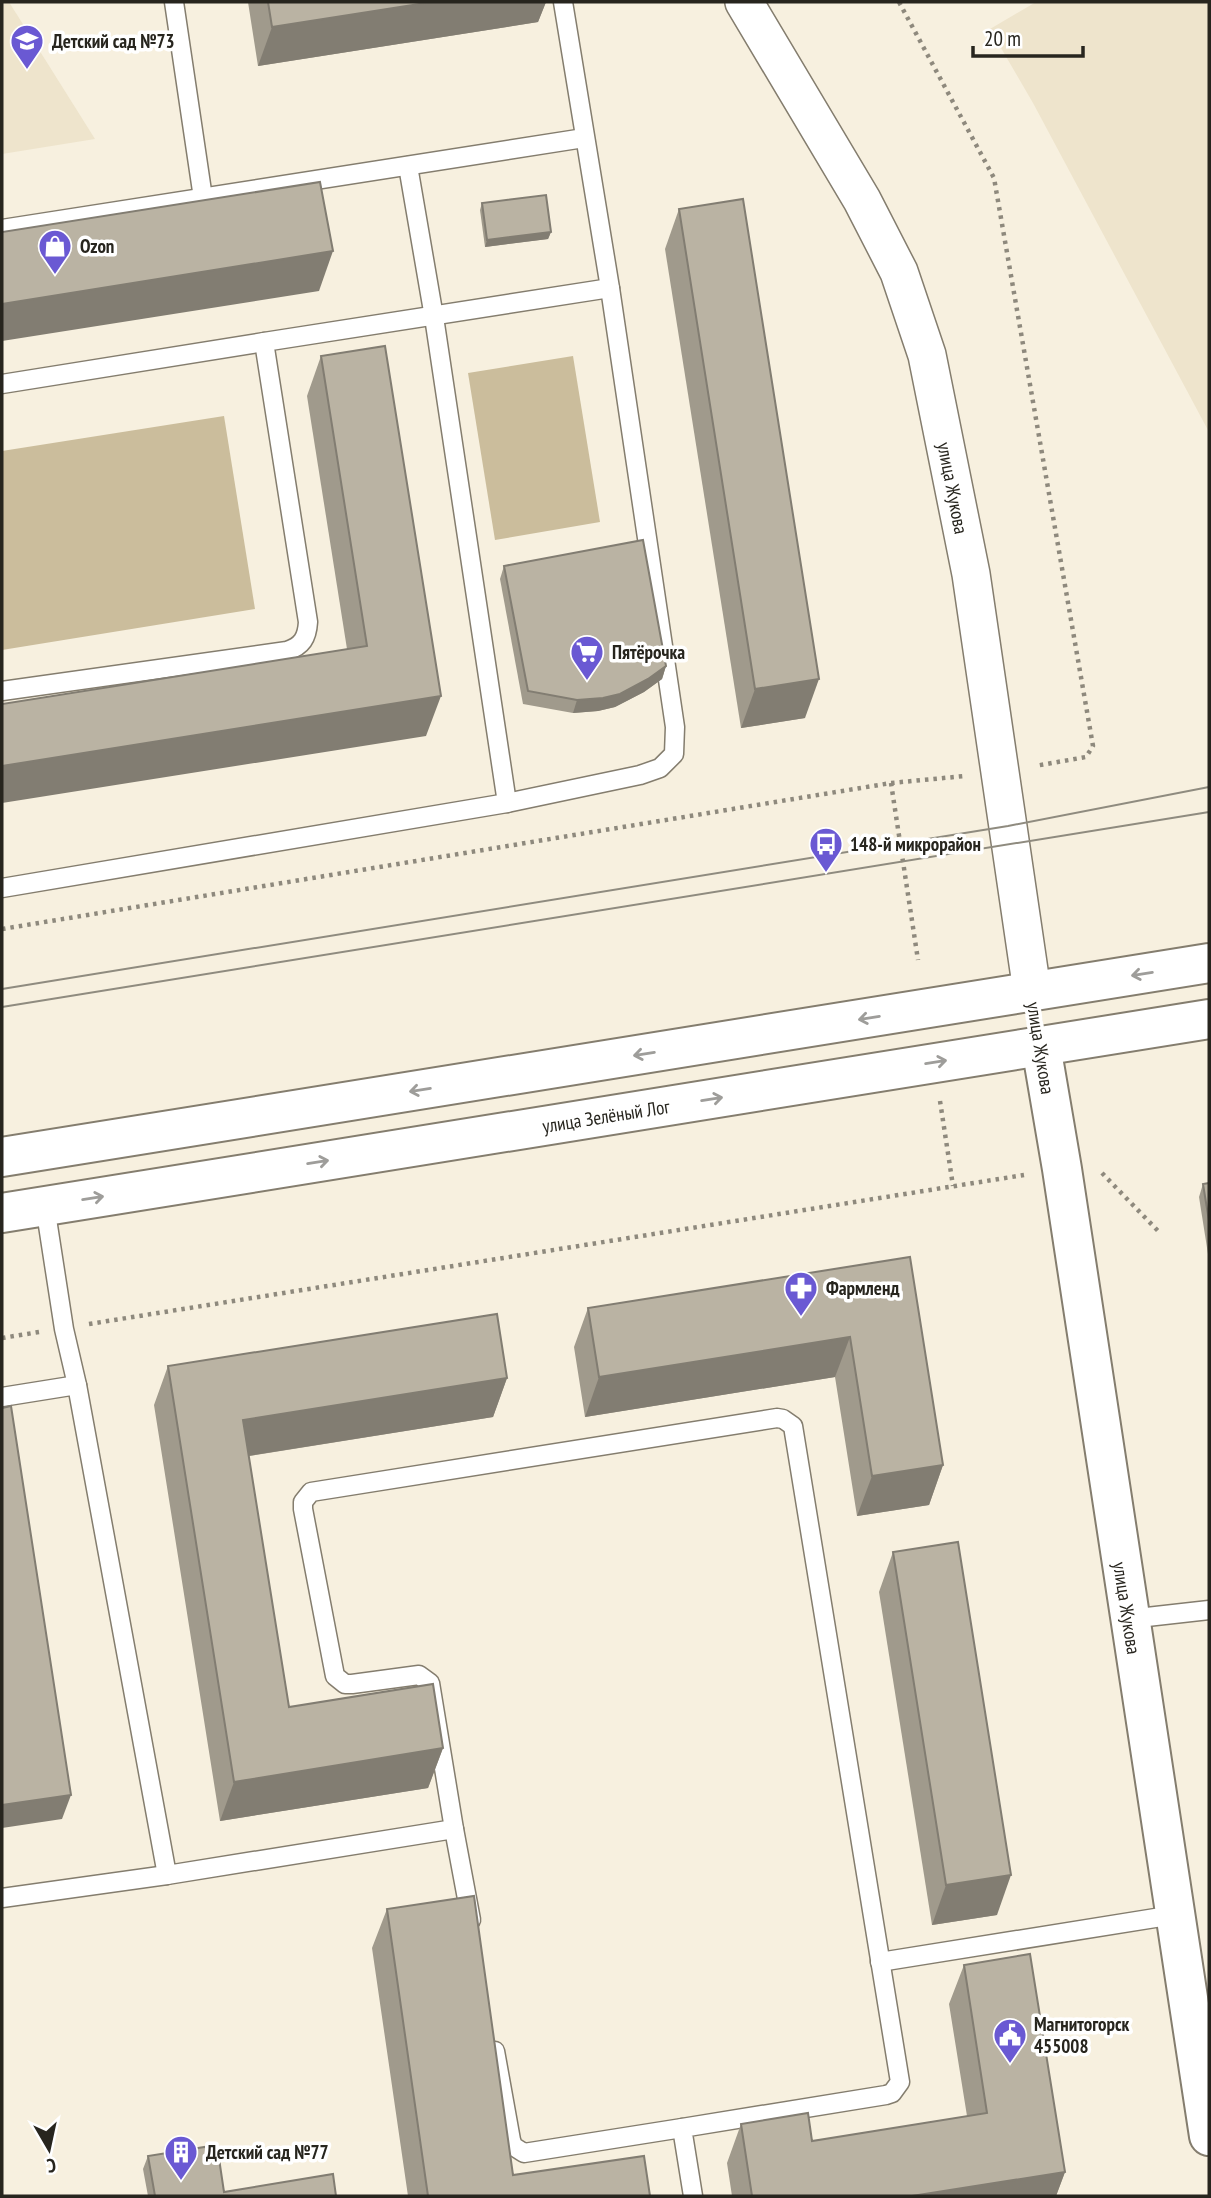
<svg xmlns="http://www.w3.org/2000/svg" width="1211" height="2198" font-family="'PT Sans Narrow',sans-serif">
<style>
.built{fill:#eee4cc}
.green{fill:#cbbd9c}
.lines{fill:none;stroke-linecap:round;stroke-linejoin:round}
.service-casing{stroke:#847d6e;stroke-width:21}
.minor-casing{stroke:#847d6e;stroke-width:40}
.tertiary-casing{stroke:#847d6e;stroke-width:42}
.secondary-casing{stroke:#847d6e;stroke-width:42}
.path{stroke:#8e897d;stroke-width:4.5;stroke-dasharray:3.5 5;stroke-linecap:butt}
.service{stroke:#fff;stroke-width:18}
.minor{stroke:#fff;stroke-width:37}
.tertiary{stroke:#fff;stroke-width:38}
.secondary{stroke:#fff;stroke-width:38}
.tram{stroke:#8f8b7f;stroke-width:2}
.wall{fill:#a09a8c}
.shaded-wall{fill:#827d72}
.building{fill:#bab3a3;stroke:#827d72;stroke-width:2}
.oneway{stroke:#9e9d9a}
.labels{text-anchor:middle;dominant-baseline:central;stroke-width:7;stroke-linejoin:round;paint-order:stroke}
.poi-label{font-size:19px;font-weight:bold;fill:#27251e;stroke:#fff;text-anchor:start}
.street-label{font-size:19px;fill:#27251e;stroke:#fff}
</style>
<rect width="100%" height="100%" fill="#f7f0df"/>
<g class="built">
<path d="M2,2H9L95,139L2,154Z"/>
<path d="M1036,2H1209V432L1033,103L990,29Z"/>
</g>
<g class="green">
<path d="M573,356L600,522L495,540L468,373Z"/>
<path d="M224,416L255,609L2,650V451Z"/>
</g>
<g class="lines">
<defs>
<g id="service">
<path d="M174,2L203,198"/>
<path d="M408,166L434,317L507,803"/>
<path d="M2,229L584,138"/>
<path d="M2,384L264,342"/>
<path d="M2,691L287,651C302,646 307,638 308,622L264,342L610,288"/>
<path d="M2,888L507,803L640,775L660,768L674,754L675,727L610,288L563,2"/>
<path d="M45,1206L64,1329L77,1385L167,1875L454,1829L430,1683L419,1675L352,1684H345L335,1676L303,1509V1502L311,1492L777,1418L783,1419L793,1426L900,2082L892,2093L886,2095L682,2128L693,2196"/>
<path d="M2,1397L77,1385"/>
<path d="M1129,1619L1209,1610"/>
<path d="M454,1829L471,1920"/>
<path d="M2,1898L167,1875"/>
<path d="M880,1962L1174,1915"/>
<path d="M495,2051L511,2140L513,2146L524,2153L682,2128"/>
</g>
<path id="minor" d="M744,2L862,200L899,272L927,355L971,574L1032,991"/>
<path id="tertiary" d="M1041,1046L1062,1169L1209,2136"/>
<g id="secondary">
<path d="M2,1157L1209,963"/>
<path d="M2,1213L1209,1019"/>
</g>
</defs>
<use href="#service" class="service-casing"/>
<use href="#minor" class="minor-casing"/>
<use href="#tertiary" class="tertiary-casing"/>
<use href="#secondary" class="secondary-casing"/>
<g class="path">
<path d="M899,2L994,178L1093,746L1086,757L1035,766"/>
<path d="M891,783L918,960"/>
<path d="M2,929L891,783L965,776"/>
<path d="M940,1101L953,1186"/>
<path d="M1102,1173L1160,1233"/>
<path d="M89,1324L1024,1175"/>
<path d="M2,1338L39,1332"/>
</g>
<use href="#service" class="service"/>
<use href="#minor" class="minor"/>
<use href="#tertiary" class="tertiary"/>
<use href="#secondary" class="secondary"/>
<g class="tram">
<path d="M2,989L1008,826L1209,787"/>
<path d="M2,1007L1209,812"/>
</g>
</g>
<g class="wall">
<path d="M248,2H546L538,22L258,66Z"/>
<path d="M482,203L551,232L548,239L485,247L480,210Z"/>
<path d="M679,209L805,718L741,728L665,249Z"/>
<path d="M321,356L426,736L347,649L307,396Z"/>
<path d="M504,566L666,666L662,679L644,692L615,707L598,711L573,713L523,704L500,579Z"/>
<path d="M1209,1183V1254H1208L1199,1197L1203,1184Z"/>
<path d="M910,1257L943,1465L929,1505L857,1516L835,1377L585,1417L574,1347L588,1308Z"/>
<path d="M168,1366L507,1378L493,1417L249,1456L289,1707L443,1748L428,1788L220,1821L154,1405Z"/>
<path d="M893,1552L997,1915L932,1925L879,1592Z"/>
<path d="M387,1909L513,2175L650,2196H408L372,1948Z"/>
<path d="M964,1965L1065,2172L1056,2196H732L727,2163L741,2124L812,2141L967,2116L949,2004Z"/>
<path d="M148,2156L224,2192L336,2196H148L143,2169Z"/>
</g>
<g class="shaded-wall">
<path d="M432,2H546L538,22L258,66L272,27Z"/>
<path d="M551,232L548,239L485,247L487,240Z"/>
<path d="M333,251L319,291L2,341V304Z"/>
<path d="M666,666L662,679L644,692L615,707L598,711L573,713L577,700Z"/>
<path d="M819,679L805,718L741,728L755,689Z"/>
<path d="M441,696L426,736L2,803V766Z"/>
<path d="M850,1337L835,1377L585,1417L599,1377Z"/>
<path d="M507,1378L493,1417L229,1459L243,1420Z"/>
<path d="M943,1465L929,1505L857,1516L872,1476Z"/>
<path d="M443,1748L428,1788L220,1821L234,1782Z"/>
<path d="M71,1795L62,1819L2,1828V1805Z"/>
<path d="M1011,1875L997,1915L932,1925L946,1885Z"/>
<path d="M1065,2172L1056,2196H912Z"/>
</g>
<g class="building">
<path d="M268,2H432L272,27Z"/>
<path d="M320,182L333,251L2,304V232Z"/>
<path d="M546,195L551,232L487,240L482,203Z"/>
<path d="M743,199L819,679L755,689L679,209Z"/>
<path d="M385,346L441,696L2,766V704L367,646L321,356Z"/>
<path d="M643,540L666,666L648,679L620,694L603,698L577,700L528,691L504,566Z"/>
<path d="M1209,1183V1221L1203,1184Z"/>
<path d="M910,1257L943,1465L872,1476L850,1337L599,1377L588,1308Z"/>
<path d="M497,1314L507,1378L243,1420L289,1707L433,1684L443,1748L234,1782L168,1366Z"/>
<path d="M11,1406L71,1795L2,1805V1408Z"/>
<path d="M958,1542L1011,1875L946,1885L893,1552Z"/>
<path d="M474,1896L513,2175L644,2156L650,2196H428L387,1909Z"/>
<path d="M1030,1954L1065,2172L912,2196H752L741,2124L808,2113L812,2141L987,2113L964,1965Z"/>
<path d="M217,2145L224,2192L333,2174L336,2196H155L148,2156Z"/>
</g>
<defs><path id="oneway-shaft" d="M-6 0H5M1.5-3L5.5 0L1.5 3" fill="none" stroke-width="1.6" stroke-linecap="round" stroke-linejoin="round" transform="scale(1.75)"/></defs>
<g class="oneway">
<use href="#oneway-shaft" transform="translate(1142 974) rotate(171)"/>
<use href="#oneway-shaft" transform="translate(869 1018) rotate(171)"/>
<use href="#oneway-shaft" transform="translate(644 1054) rotate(171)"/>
<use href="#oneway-shaft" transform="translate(936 1062) rotate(-9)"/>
<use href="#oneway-shaft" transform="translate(420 1090) rotate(171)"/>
<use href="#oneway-shaft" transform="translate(712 1099) rotate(-9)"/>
<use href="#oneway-shaft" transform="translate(318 1162) rotate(-9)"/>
<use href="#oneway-shaft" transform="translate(93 1198) rotate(-9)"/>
</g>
<defs>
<symbol id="school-pin" viewBox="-11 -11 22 30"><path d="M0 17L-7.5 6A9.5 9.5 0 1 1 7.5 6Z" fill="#6a59d3" stroke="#fff"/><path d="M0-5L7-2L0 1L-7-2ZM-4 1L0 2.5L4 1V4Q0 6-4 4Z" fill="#fff"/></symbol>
<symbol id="shop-pin" viewBox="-11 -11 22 30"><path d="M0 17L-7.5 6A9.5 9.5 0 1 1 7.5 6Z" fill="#6a59d3" stroke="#fff"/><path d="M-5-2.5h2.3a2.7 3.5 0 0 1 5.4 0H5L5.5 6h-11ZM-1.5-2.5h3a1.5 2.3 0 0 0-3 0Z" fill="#fff"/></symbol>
<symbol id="supermarket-pin" viewBox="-11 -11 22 30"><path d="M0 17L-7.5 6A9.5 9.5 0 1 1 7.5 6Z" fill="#6a59d3" stroke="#fff"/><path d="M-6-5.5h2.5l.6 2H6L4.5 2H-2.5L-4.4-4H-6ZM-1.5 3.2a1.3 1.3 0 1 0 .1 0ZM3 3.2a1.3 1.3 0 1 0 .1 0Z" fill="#fff"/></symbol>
<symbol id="bus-pin" viewBox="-11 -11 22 30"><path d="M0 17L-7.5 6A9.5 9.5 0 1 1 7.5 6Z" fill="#6a59d3" stroke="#fff"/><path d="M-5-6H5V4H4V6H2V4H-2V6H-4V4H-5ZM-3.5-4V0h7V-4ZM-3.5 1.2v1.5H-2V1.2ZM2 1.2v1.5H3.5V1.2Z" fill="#fff"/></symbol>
<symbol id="pharmacy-pin" viewBox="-11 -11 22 30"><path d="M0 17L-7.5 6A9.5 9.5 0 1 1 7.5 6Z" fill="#6a59d3" stroke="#fff"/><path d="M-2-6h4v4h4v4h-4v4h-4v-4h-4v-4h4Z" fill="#fff"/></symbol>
<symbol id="civic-pin" viewBox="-11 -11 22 30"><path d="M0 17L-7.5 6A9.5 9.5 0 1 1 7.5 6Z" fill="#6a59d3" stroke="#fff"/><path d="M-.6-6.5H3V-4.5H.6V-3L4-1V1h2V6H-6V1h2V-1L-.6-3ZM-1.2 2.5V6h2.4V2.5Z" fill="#fff"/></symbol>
<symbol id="building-pin" viewBox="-11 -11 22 30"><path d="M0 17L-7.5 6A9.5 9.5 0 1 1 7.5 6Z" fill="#6a59d3" stroke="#fff"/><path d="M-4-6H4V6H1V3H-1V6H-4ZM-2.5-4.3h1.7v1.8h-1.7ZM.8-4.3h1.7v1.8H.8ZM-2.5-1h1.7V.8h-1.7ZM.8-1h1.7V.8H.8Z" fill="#fff"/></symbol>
</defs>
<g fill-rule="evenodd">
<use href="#school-pin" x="8" y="22" width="38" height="52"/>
<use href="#shop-pin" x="36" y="227" width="38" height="52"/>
<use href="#supermarket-pin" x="568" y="633" width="38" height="52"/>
<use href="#bus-pin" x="807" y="825" width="38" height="52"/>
<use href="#pharmacy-pin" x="782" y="1269" width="38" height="52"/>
<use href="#civic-pin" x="991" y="2016" width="38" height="52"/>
<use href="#building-pin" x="162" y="2133" width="38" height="52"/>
</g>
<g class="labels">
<g class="poi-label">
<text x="52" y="41">Детский сад №73</text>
<text x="80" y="246">Ozon</text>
<text x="612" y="652">Пятёрочка</text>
<text x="850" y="844">148-й микрорайон</text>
<text x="826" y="1288">Фармленд</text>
<text x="1034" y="2024">Магнитогорск<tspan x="1034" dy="22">455008</tspan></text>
<text x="206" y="2152">Детский сад №77</text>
</g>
<g class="street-label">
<text transform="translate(953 488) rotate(79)">улица Жукова</text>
<text transform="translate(1041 1048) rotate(81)">улица Жукова</text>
<text transform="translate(606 1116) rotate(-9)">улица Зелёный Лог</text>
<text transform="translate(1127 1608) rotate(81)">улица Жукова</text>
</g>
</g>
<rect width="1211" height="2198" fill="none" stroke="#27251e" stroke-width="7"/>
<g transform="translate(49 2149) rotate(171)" stroke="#ffffff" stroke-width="5" paint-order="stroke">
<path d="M0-5L12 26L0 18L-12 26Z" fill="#27251e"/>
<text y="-10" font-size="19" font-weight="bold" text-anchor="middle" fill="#27251e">С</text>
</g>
<path d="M973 46v10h110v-10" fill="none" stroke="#27251e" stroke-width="3.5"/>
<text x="984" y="46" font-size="21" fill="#27251e" stroke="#ffffff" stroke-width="5" paint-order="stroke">20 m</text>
</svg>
